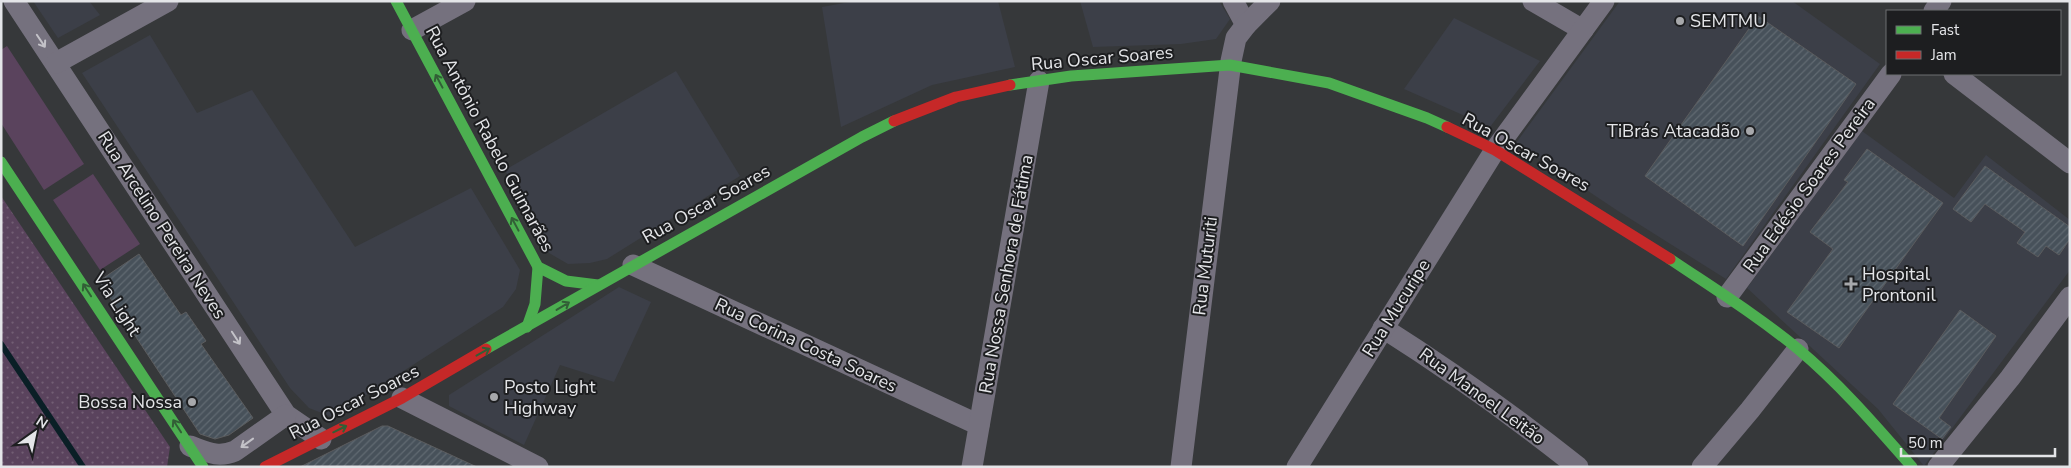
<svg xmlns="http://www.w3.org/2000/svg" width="2071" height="468" font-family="'Nunito Sans',sans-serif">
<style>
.built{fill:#3c3f48}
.grass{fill:#5a435d}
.park{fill:url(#park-dots)}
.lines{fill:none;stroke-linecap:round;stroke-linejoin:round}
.stream{stroke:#0a1f26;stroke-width:6}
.building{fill:url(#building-hatch);stroke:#5b5c5e}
.street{stroke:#75717e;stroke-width:21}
.fast{stroke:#4caf50;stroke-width:11}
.jam{stroke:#c62828;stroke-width:11}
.oneway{stroke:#c3c2c8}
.oneway2{stroke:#325f36}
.poi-dot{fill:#a7a8ab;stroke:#1d1e20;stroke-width:2}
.labels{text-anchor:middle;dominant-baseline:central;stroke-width:4;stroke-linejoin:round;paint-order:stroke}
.poi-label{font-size:18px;fill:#e4e5e8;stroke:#1d1e20;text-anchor:start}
.street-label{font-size:18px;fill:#e4e5e8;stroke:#1d1e20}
</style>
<defs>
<pattern id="park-dots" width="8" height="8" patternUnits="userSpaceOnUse" patternTransform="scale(1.25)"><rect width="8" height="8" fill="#5a435d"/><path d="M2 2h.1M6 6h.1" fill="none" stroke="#725e74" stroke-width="1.8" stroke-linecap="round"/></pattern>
<pattern id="building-hatch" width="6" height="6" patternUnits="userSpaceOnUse" patternTransform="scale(1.25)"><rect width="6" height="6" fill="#47515a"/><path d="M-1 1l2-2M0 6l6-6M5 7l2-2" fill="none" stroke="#616a72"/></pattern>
</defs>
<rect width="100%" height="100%" fill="#36383a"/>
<g class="built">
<path d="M33,1H89L100,15L58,38Z"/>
<path d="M855,1H998L1015,67L932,85L841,127L822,7Z"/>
<path d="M1080,1H1219L1230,19L1216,39L1181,44L1093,47Z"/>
<path d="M1620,1H1792L1880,64L1726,279L1618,211L1516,143Z"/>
<path d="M1454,18L1540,61L1490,127L1404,89Z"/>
<path d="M150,35L197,113L252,90L355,247L471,188L520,270L516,289L503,307L332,417L309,408L290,388L82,73Z"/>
<path d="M676,71L740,176L607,259L590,263L568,264L549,253L505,170Z"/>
<path d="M1862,131L1954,198L1986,155L2070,220V270L1924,466L1878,409L1747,288Z"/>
<path d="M619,287L651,302L614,382L560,365L524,445L449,406V395Z"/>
</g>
<g class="grass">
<path d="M7,46L84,164L44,190L1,123V50Z"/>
<path d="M93,174L140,244L100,270L53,200Z"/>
</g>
<path class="park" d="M1,196L170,447L167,467H1Z"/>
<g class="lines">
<path class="stream" d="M1,344L83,467"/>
</g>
<g class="building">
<path d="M1758,16L1856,84L1743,246L1645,176Z"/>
<path d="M1867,149L1943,203L1839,348L1787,312L1833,249L1810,232L1848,182L1844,180Z"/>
<path d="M1985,166L2070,227V239L2059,255L2046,246L2038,257L2017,243L2025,232L1985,204L1971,222L1953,209Z"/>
<path d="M139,254L181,315L186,312L206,341L201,344L253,418L229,435L215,439L200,434L99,281Z"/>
<path d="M1960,310L1996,336L1939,418L1951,427L1942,439L1893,404Z"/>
<path d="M382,426H388L477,467H300Z"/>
</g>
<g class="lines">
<g class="street">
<path d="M14,1L286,415L321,439"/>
<path d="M1233,1L1246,25"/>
<path d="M1533,1L1583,30"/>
<path d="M1934,11L1941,1"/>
<path d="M412,30L465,1"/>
<path d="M56,63L168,1"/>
<path d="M1954,74L2070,163"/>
<path d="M633,265L979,425"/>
<path d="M1727,297L1891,74"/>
<path d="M1383,328C1451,371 1515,417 1578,467"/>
<path d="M402,398L538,467"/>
<path d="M190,446C207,452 218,458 235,451L286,415"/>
<path d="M972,467L1039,81"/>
<path d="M1181,467L1231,61L1236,38L1246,25L1270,1"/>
<path d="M1297,467L1495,150L1604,1"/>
<path d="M1702,467L1750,410L1798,349"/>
<path d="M1938,467L2010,378L2070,297"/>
</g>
<g class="fast">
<path d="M396,1L538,267L566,281L598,285"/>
<path d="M1010,85L1071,76L1230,65L1329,83L1427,118L1447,127"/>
<path d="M1,162L203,467"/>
<path d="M1670,259C1713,288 1758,316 1798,349C1840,384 1876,426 1912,467"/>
<path d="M527,327L535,304L538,267"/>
<path d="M486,349L862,137L894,121"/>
</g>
<g class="jam">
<path d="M894,121L956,97L1010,85"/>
<path d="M1447,127L1495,150L1670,259"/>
<path d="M265,467L402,398L486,349"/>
</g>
</g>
<defs><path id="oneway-shaft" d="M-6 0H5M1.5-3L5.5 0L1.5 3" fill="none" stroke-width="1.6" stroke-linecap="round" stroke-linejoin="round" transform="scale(1.25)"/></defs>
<g class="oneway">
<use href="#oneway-shaft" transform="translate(41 41) rotate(56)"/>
<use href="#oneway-shaft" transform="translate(236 338) rotate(57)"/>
<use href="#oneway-shaft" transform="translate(247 443) rotate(144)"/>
</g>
<g class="oneway2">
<use href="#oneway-shaft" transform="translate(439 81) rotate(-118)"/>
<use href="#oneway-shaft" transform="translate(515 224) rotate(-118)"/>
<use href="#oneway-shaft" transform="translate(87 290) rotate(-123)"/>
<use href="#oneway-shaft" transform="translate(563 306) rotate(-31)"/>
<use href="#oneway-shaft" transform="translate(483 352) rotate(-29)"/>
<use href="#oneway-shaft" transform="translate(177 426) rotate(-123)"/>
<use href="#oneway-shaft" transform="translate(340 429) rotate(-26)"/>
</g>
<g class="poi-dot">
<circle cx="1680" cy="21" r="5"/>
<circle cx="1750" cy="131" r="5"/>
<path d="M1848.5 276.5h5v5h5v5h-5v5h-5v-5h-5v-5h5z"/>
<circle cx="494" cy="397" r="5"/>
<circle cx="192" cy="402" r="5"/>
</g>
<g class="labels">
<g class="poi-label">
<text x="1690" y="21">SEMTMU</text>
<text x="1740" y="131" text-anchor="end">TiBrás Atacadão</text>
<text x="1862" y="274">Hospital<tspan x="1862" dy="21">Prontonil</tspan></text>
<text x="504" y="387">Posto Light<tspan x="504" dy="21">Highway</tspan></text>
<text x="182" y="402" text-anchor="end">Bossa Nossa</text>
</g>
<g class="street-label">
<text transform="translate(1102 58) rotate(-5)">Rua Oscar Soares</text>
<text transform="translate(490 139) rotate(62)">Rua Antônio Rabelo Guimarães</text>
<text transform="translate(1526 152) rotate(29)">Rua Oscar Soares</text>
<text transform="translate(1809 185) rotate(-54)">Rua Edésio Soares Pereira</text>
<text transform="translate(706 204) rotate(-29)">Rua Oscar Soares</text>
<text transform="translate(162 225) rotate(57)">Rua Arcelino Pereira Neves</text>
<text transform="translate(1205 266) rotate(-83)">Rua Muturiti</text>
<text transform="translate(1006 274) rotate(-80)">Rua Nossa Senhora de Fátima</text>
<text transform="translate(117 304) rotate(57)">Via Light</text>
<text transform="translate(1396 308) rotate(-58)">Rua Mucuripe</text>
<text transform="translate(806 345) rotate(25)">Rua Corina Costa Soares</text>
<text transform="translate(1482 396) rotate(36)">Rua Manoel Leitão</text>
<text transform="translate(354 402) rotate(-27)">Rua Oscar Soares</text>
</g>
</g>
<rect width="2071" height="468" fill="none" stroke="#e4e5e8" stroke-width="5"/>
<rect x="1886" y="10" width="175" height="65" fill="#1d1e20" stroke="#6d6e70"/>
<rect x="1896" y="26" width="25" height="8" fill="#4caf50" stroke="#6d6e70"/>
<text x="1931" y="35" font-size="15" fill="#e4e5e8">Fast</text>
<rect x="1896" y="51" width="25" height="8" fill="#c62828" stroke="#6d6e70"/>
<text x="1931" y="60" font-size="15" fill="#e4e5e8">Jam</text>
<g transform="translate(35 433) rotate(33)" stroke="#1d1e20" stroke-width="4" paint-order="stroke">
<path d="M0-4L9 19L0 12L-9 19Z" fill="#e4e5e8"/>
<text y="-8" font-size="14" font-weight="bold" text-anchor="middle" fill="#e4e5e8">N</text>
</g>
<path d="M1901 448v8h154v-8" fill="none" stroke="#e4e5e8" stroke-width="2.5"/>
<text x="1908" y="448" font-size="15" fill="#e4e5e8" stroke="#1d1e20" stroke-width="4" paint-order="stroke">50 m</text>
</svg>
